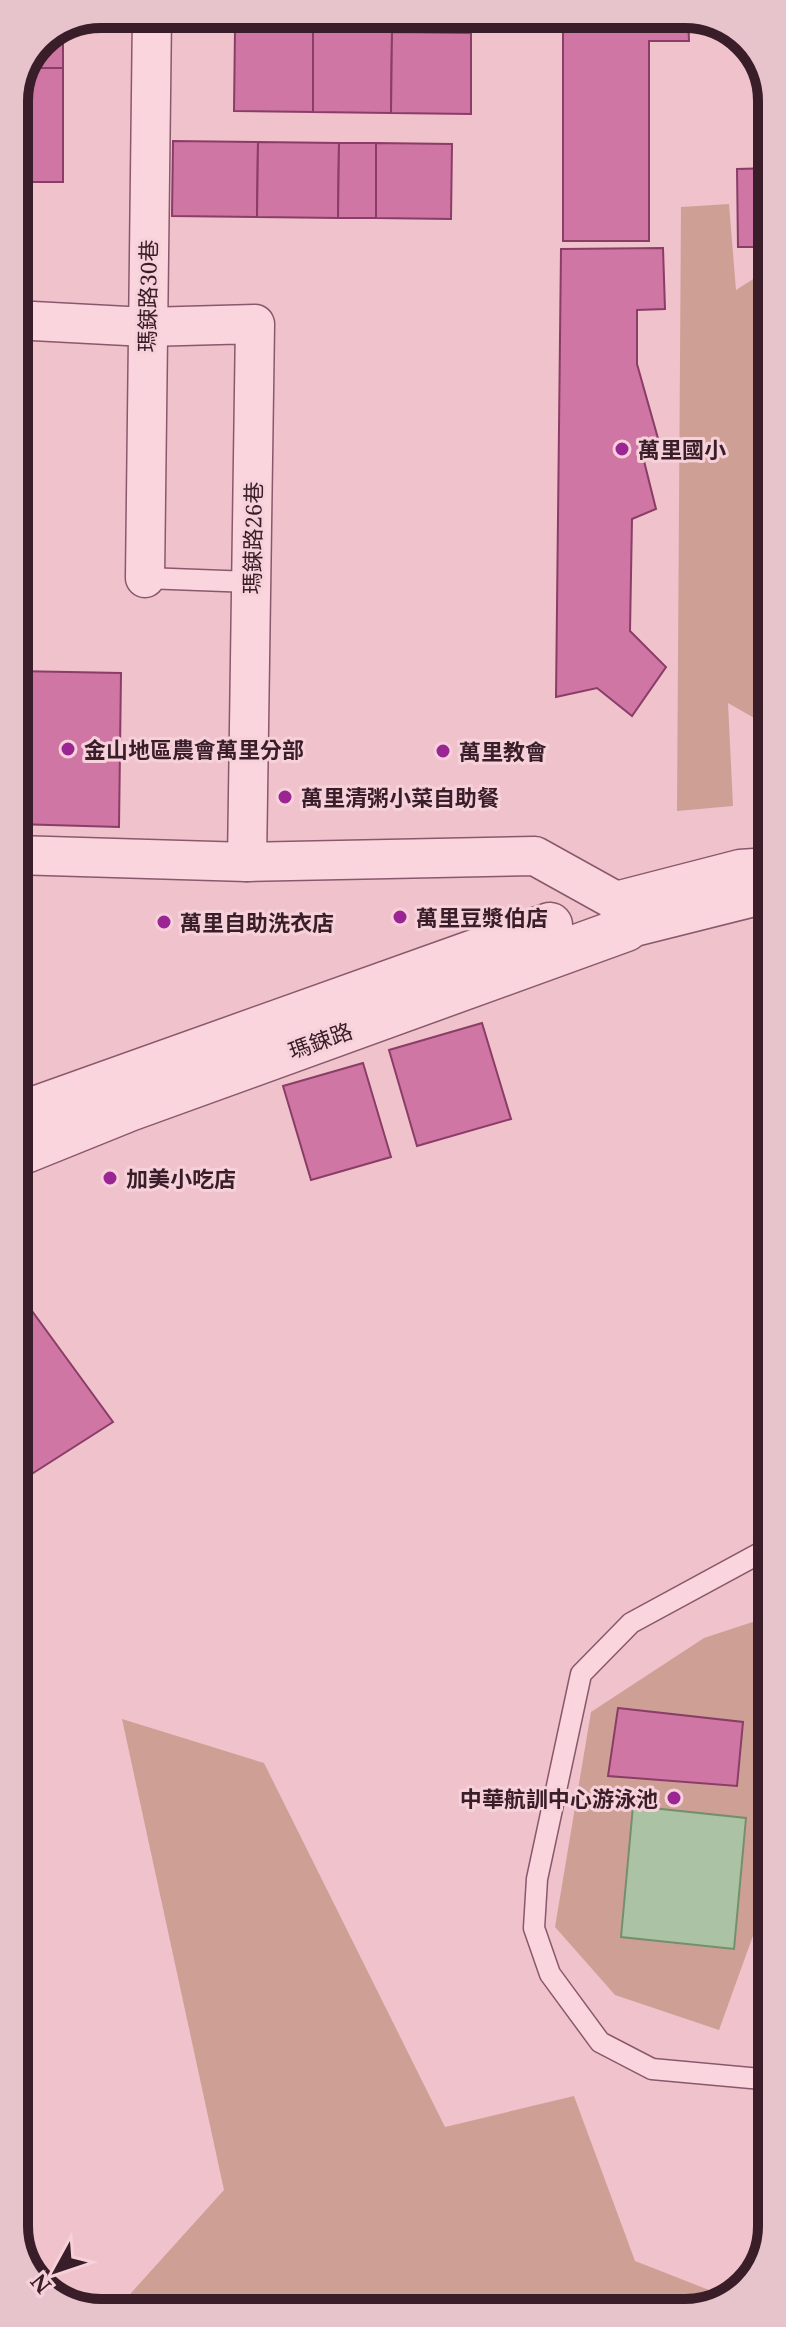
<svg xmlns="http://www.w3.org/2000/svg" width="786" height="2327" font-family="'Noto Serif','Noto Sans TC',serif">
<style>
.green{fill:#cea095}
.water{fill:#abc2a4;stroke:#72906b;stroke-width:2}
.building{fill:#cf76a4;stroke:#8a3d66;stroke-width:2}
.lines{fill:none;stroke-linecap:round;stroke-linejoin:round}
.service-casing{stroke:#8a586c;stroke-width:23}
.minor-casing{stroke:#8a586c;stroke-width:41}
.tertiary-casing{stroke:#8a586c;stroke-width:47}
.service{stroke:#fad5de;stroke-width:20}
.minor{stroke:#fad5de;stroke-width:38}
.tertiary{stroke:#fad5de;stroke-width:44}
.poi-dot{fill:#9b2693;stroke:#f6d1da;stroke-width:3}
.labels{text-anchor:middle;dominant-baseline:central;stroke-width:6;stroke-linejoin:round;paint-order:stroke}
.street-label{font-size:22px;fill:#391d29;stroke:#f6d1da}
.poi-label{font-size:22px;font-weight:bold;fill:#391d29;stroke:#f6d1da;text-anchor:start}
.rim{fill:none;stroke:#391d29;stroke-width:10}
</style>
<rect width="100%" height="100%" fill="#efc2cc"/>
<g class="green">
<path d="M729,204L736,290L769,269L770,727L728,703L733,806L677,811L681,207Z"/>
<path d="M771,1616L772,1883L719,2030L615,1995L555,1927L591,1712L704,1638Z"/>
<path d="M122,1719L264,1763L445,2127L574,2096L635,2261L727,2297L707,2310L113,2313L224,2190Z"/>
</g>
<path class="water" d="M633,1806L746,1818L734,1949L621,1937Z"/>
<g class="building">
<path d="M563,14H688L689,41H649V241H563Z"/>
<path d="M63,29V68H27L40,39Z"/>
<path d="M235,29L313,31V112L234,111Z"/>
<path d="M313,31L392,32L391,113L313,112Z"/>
<path d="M392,32L471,33V114L391,113Z"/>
<path d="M27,68H63V182H14V96Z"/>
<path d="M173,141L258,142L257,217L172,216Z"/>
<path d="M258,142L339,143L338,218L257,217Z"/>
<path d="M339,143H376V218H338Z"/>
<path d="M376,143L452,144L451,219L376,218Z"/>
<path d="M769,168V247H738L737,169Z"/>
<path d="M663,248L665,309L637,310V364L659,442L641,449L656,509L632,519L630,631L666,667L632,716L597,688L556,697L561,249Z"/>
<path d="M15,671L121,673L119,827L15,824Z"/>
<path d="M482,1023L511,1119L417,1146L389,1050Z"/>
<path d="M363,1063L391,1157L311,1180L283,1086Z"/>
<path d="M16,1289L113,1422L16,1484Z"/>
<path d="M618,1708L743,1722L737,1786L608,1776Z"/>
</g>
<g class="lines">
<defs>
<g id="service">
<path d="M145,578L251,582"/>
<path d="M771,1547L631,1623L581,1674L537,1879L534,1928L550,1974L600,2042L652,2069L772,2080"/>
</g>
<g id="minor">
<path d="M14,320L146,327L255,324L247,862"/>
<path d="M145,578L152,14"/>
<path d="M15,855L247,862L535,856L616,901L626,929L770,893"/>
<path d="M616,901L740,869L770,867"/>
</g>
<g id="tertiary">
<path d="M15,1116L550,925"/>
<path d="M15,1155L129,1109L626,929"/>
</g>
</defs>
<use href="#service" class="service-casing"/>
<use href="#minor" class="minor-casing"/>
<use href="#tertiary" class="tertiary-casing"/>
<use href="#service" class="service"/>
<use href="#minor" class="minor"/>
<use href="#tertiary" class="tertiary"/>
</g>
<g class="poi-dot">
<circle cx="622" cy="449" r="8"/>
<circle cx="68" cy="749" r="8"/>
<circle cx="443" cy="751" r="8"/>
<circle cx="285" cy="797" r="8"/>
<circle cx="400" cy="917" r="8"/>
<circle cx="164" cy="922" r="8"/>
<circle cx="110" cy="1178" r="8"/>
<circle cx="674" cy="1798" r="8"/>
</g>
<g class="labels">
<g class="street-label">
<text transform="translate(147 296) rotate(-89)">瑪鋉路30巷</text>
<text transform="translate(252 538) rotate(-89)">瑪鋉路26巷</text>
<text transform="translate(320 1040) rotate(-20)">瑪鋉路</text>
</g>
<g class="poi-label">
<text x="638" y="449">萬里國小</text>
<text x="84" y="749">金山地區農會萬里分部</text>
<text x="459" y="751">萬里教會</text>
<text x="301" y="797">萬里清粥小菜自助餐</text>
<text x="416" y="917">萬里豆漿伯店</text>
<text x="180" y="922">萬里自助洗衣店</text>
<text x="126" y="1178">加美小吃店</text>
<text x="658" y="1798" text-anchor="end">中華航訓中心游泳池</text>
</g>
</g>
<path d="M0 0H786V2327H0ZM101 28H685A73 73 0 0 1 758 101V2226A73 73 0 0 1 685 2299H101A73 73 0 0 1 28 2226V101A73 73 0 0 1 101 28Z" fill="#e7c3cc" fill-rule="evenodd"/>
<path class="rim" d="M101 28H685A73 73 0 0 1 758 101V2226A73 73 0 0 1 685 2299H101A73 73 0 0 1 28 2226V101A73 73 0 0 1 101 28Z"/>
<g transform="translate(56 2271) rotate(230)" stroke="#f6d1da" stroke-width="6" paint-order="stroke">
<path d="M0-6L14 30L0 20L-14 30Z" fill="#391d29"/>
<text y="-12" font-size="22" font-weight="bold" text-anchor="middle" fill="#391d29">N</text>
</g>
</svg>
